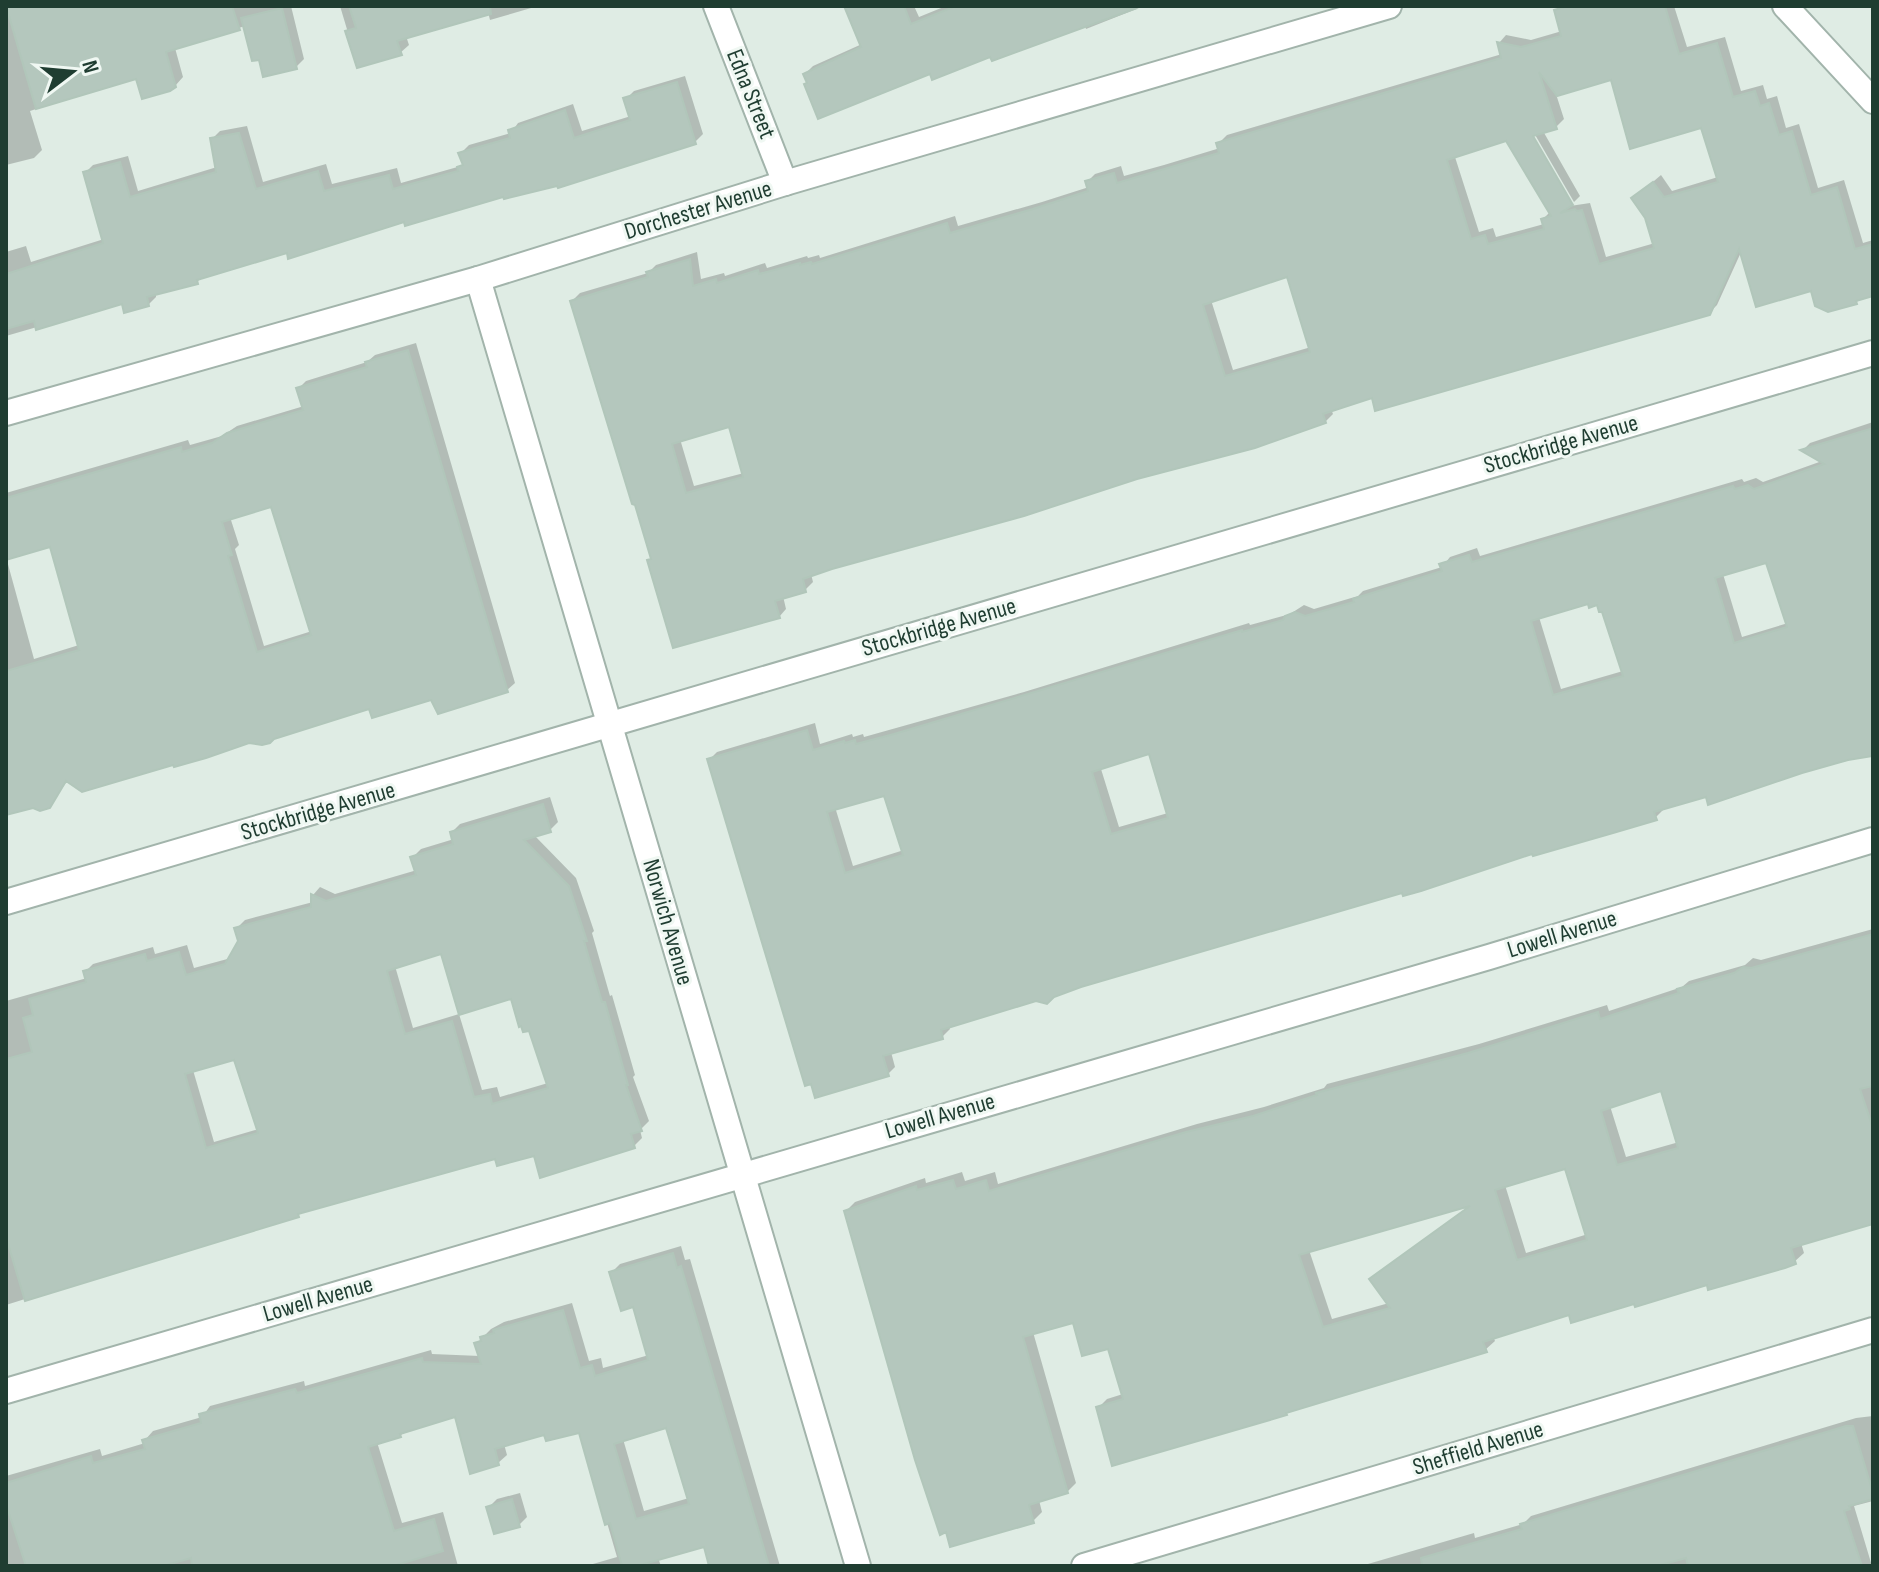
<svg xmlns="http://www.w3.org/2000/svg" width="1879" height="1572" font-family="'Sofia Sans Condensed',sans-serif">
<style>
.shadow{fill:#0003;fill-rule:evenodd}
.building{fill:#b4c7bd;stroke:#b1c6ba;stroke-width:2;fill-rule:evenodd}
.lines{fill:none;stroke-linecap:round;stroke-linejoin:round}
.minor-casing{stroke:#a2b4ab;stroke-width:28}
.minor{stroke:#fff;stroke-width:24}
.labels{text-anchor:middle;dominant-baseline:central;stroke-width:6;stroke-linejoin:round;paint-order:stroke}
.street-label{font-size:24px;fill:#1f3d31;stroke:#f0f8f3}
</style>
<rect width="100%" height="100%" fill="#dfece4"/>
<g class="shadow">
<path d="M6,6H291L304,59L296,67L261,57L245,26L175,48L183,77L175,86L137,76L30,111L42,150L34,158L6,165Z"/>
<path d="M340,6H538L490,20L488,12L406,36L409,45L400,53L358,66Z"/>
<path d="M846,6H914L919,17L946,6H1144L1086,29L1085,26L931,71L808,82L805,74L813,66L862,44Z"/>
<path d="M1561,6H1674L1687,47L1725,37L1741,91L1763,85L1767,99L1777,96L1786,128L1799,124L1818,188L1844,180L1863,243L1873,240V293L1856,302L1812,288L1742,250L1717,305L1709,313L1373,396L1331,409L1333,414L1325,422L811,574L813,582L805,590L783,596L786,609L779,617L652,558L572,301L580,293L648,273L656,265L697,252L701,279L724,273L725,276L765,263L767,268L807,256L808,258L819,255L820,258L955,216L958,226L1042,202L1089,187L1087,182L1095,174L1121,166L1124,176L1164,165L1220,148L1219,143L1227,135L1502,54L1499,43L1506,35L1531,40L1562,31L1556,11ZM1612,77L1703,126L1718,177L1672,191L1661,175L1634,198L1647,217L1655,243L1606,257L1590,203L1570,206L1527,128L1530,126L1574,202L1580,196L1543,131L1556,127L1564,119L1556,94ZM1507,139L1551,211L1543,219L1544,224L1496,237L1493,228L1479,232L1455,157ZM1288,274L1311,347L1233,370L1211,300ZM730,424L744,473L694,486L680,439Z"/>
<path d="M685,76L703,134L695,142L558,183L504,194L288,251L203,276L197,282L156,293V297L148,305L123,302L6,336V252L26,246L31,262L104,239L85,173L93,165L128,156L138,191L217,167L212,139L220,131L247,126L263,182L326,164L332,184L397,168L401,183L461,166L464,162L461,153L469,145L511,133L518,123L573,104L582,131L631,116L626,99L634,91Z"/>
<path d="M416,343L515,683L507,690L432,697L370,707L175,762L68,780L49,806H33L6,812V493L188,440L190,445L222,436L237,426L304,406L298,389L306,381L367,362L375,355ZM272,504L312,631L264,646L235,549L239,545L230,517ZM52,545L79,645L34,659L6,557Z"/>
<path d="M1873,422V754L1663,808V810L1655,818L1533,851L949,1026L950,1029L942,1037L891,1052L895,1067L887,1075L709,760L717,752L815,723L820,744L852,734L853,737L863,734L864,737L1024,692L1249,623L1250,625L1290,614L1304,605L1314,609L1358,596L1363,591L1442,567L1450,557L1477,548L1480,556L1742,479L1744,482L1756,478L1763,482L1822,461L1803,450L1810,443ZM1767,560L1788,623L1742,637L1723,574ZM1590,602L1598,603L1603,609L1623,671L1561,689L1539,617ZM1151,752L1168,813L1119,827L1101,769ZM885,793L904,850L853,866L835,807Z"/>
<path d="M550,797L558,822L550,830L534,835L576,878L594,931L592,933L610,996L612,995L635,1075L633,1077L649,1121L640,1130L642,1138L634,1146L497,1156L352,1196L6,1305V1001L87,978L85,972L93,964L153,947L155,954L187,945L194,968L231,958L240,941L237,928L245,920L313,902V895L320,887L335,894L417,870L413,857L421,849L454,839L452,832L460,824ZM443,952L512,996L530,1028L548,1083L500,1097L497,1087L482,1090L459,1014L413,1028L395,966ZM235,1057L259,1129L214,1142L193,1070Z"/>
<path d="M1873,929V1222L1801,1243L1804,1253L1794,1262L1636,1301L1570,1312L1493,1336L1495,1341L1485,1350L1290,1409L1286,1414L1098,1408L1107,1399L1123,1394L1109,1346L1074,1320L1033,1332L1076,1483L1067,1492L1039,1500L1042,1512L1033,1521L846,1211L855,1202L925,1178L926,1183L962,1172L965,1181L995,1172L998,1184L1197,1124L1264,1107L1324,1088L1327,1084L1479,1044L1607,1005L1609,1011L1682,987L1689,981L1745,965L1753,958L1761,960ZM1662,1089L1679,1142L1626,1157L1610,1106ZM1566,1166L1588,1234L1526,1253L1505,1185ZM1472,1204L1371,1279L1389,1303L1332,1319L1309,1250Z"/>
<path d="M681,1246L685,1260L690,1259L780,1566H711L705,1544L658,1558L661,1566H586L617,1557L580,1430L545,1432L504,1444L507,1455L498,1463L456,1415L406,1430L400,1436L377,1442L402,1523L443,1512L458,1566H6V1476L100,1449L102,1456L145,1443V1440L153,1431L202,1417L210,1406L304,1381L305,1386L431,1350L432,1354L480,1356L476,1344L491,1329L504,1322L572,1303L589,1361L601,1358L603,1368L649,1355L635,1305L611,1273L620,1264ZM667,1426L689,1498L644,1511L623,1439Z"/>
<path d="M1873,1416V1501L1854,1506L1872,1566H1665L1662,1556L1634,1566H1361L1474,1533L1475,1538L1523,1524L1531,1516L1856,1418Z"/>
<path d="M520,1493L527,1517L519,1525L489,1507L497,1499Z"/>
</g>
<g class="building">
<path d="M6,6H232L240,30L166,52L176,87L170,91L142,99L136,79L36,109Z"/>
<path d="M349,6H490L491,14L397,41L402,55L357,68L345,31L356,28Z"/>
<path d="M844,6H904L911,24L956,6L1137,8L992,61L990,57L932,80L930,74L818,119L804,84L807,83L803,74L861,47Z"/>
<path d="M1568,6H1665L1679,54L1717,43L1733,97L1755,91L1760,106L1769,103L1779,135L1792,131L1811,195L1837,187L1855,249L1873,244V296L1856,301L1857,304L1828,312L1815,306L1811,291L1756,307L1739,249L1710,315L1375,411L1372,398L1323,414L1326,423L1255,448L1137,479L1024,516L832,569L803,579L806,592L775,601L780,618L673,648L647,560L651,559L635,505L632,504L570,301L648,277L646,272L690,259L693,286L716,279L717,283L758,270L759,274L800,263V265L811,262L812,264L947,223L950,233L1033,209L1088,191L1085,181L1114,173L1117,183L1154,172L1219,153L1216,143L1501,58L1497,42L1521,47L1561,36L1554,10ZM1539,72L1557,96L1611,80L1630,149L1701,128L1718,182L1664,197L1653,182L1631,198L1645,218L1654,248L1599,264L1582,210L1577,211L1575,209L1560,213L1573,205L1533,136L1557,129ZM1506,141L1551,216L1541,219L1544,229L1488,244L1485,235L1471,239L1447,160ZM1287,277L1310,352L1225,376L1203,305ZM729,427L743,477L686,493L672,444Z"/>
<path d="M282,8L297,69L263,77L259,60L252,61L241,18Z"/>
<path d="M677,82L696,144L558,188L557,186L504,199L503,197L405,226L404,222L288,259L287,253L197,280L198,284L147,297L149,306L124,313L122,304L36,330L34,321L6,329V274L103,243L83,172L120,162L130,197L216,172L210,138L239,133L256,189L318,171L324,191L389,175L393,189L458,171L457,167L463,165L458,153L510,138L508,130L565,110L574,138L630,120L623,98Z"/>
<path d="M408,350L508,692L438,714L431,700L372,718L369,709L274,739L270,743L262,745L249,743L206,758L174,767L173,765L82,792L66,781L50,808L40,811L33,808L6,815V671L79,650L50,547L6,560V498L181,447L182,452L212,443L227,433L303,410L296,388L367,367L365,362ZM271,507L311,635L257,652L228,556L232,555L222,522Z"/>
<path d="M1873,428V756L1848,760L1802,773L1708,805L1706,797L1654,812L1657,820L1613,833L1533,856L1532,854L1421,891L1403,896L1402,893L1081,987L1054,997L1047,1004L1036,1001L941,1030L943,1039L883,1056L889,1076L815,1098L811,1084L805,1086L707,759L807,730L813,750L844,741L845,743L855,740L856,744L894,734L1242,630V632L1283,620L1285,616L1295,612L1305,616L1354,602L1353,599L1442,571L1439,564L1469,555L1472,562L1733,486L1735,489L1748,485L1754,489L1824,464L1800,450ZM1766,563L1787,627L1734,643L1715,578ZM1588,604L1589,608L1597,605L1599,612H1602L1623,676L1553,695L1531,621ZM1149,754L1168,818L1111,834L1092,772ZM884,796L903,855L845,873L827,812Z"/>
<path d="M543,804L551,832L524,840L569,886L587,941H584L602,1002H605L628,1085H626L642,1131L631,1134L635,1148L540,1178L534,1156L497,1166L495,1159L298,1214L299,1217L25,1301L6,1237V1059L32,1052L23,1018L33,1015L29,999L86,982L83,971L145,954L147,961L179,952L186,975L225,964L238,941L234,928L311,907V894L326,901L416,875L410,857L453,844L450,832ZM441,954L459,1015L511,999L519,1027L521,1026L523,1032L529,1031L548,1088L492,1104L490,1094L474,1097L452,1021L405,1034L387,971ZM234,1060L258,1133L206,1148L185,1074Z"/>
<path d="M1873,934V1086L1860,1089L1873,1128V1224L1791,1248L1796,1264L1785,1268L1708,1290L1707,1285L1635,1307L1634,1304L1571,1323L1569,1315L1483,1342L1487,1352L1286,1413L1287,1415L1112,1466L1096,1407L1123,1399L1108,1349L1082,1356L1073,1323L1023,1337L1068,1493L1029,1505L1034,1523L950,1547L946,1532L940,1535L915,1460L844,1211L916,1186L917,1190L953,1180L956,1189L986,1180L989,1191L1186,1132L1253,1116L1317,1095L1316,1093L1468,1053L1598,1012L1600,1019L1679,993L1677,989L1734,973L1743,967L1751,968ZM1661,1091L1678,1148L1617,1165L1601,1111ZM1565,1169L1587,1240L1517,1260L1495,1190ZM1470,1206L1369,1279L1390,1308L1323,1327L1299,1255Z"/>
<path d="M673,1253L677,1268L681,1266L769,1566H709L704,1547L637,1566H622L610,1523L605,1525L579,1433L546,1441L544,1435L495,1449L499,1465L470,1474L455,1417L400,1434L401,1437L368,1447L394,1531L434,1519L443,1551L393,1566H192L191,1558L163,1566H26L6,1504V1483L91,1456L93,1463L145,1449L142,1440L201,1423L199,1414L295,1389L297,1393L422,1358L423,1362L481,1364L474,1343L481,1341L480,1337L494,1333L493,1330L563,1310L580,1368L592,1365L595,1376L648,1360L633,1307L621,1311L609,1272ZM666,1428L689,1504L636,1519L614,1444Z"/>
<path d="M1846,1426H1853L1873,1493V1499L1849,1506L1850,1509L1844,1511L1862,1566H1688L1686,1558L1657,1566H1422L1421,1558L1522,1529L1520,1524Z"/>
<path d="M512,1499L520,1527L494,1534L486,1507Z"/>
</g>
<g class="lines">
<defs>
<g id="minor">
<path d="M716,6L785,183"/>
<path d="M1785,6L1873,101"/>
<path d="M478,279L858,1566"/>
<path d="M6,413L478,279L785,183L1389,6"/>
<path d="M6,902L1873,353"/>
<path d="M6,1391L1489,957L1873,840"/>
<path d="M1084,1566L1873,1330"/>
</g>
</defs>
<use href="#minor" class="minor-casing"/>
<use href="#minor" class="minor"/>
</g>
<g class="labels">
<g class="street-label">
<text transform="translate(751 94) rotate(68)">Edna Street</text>
<text transform="translate(698 210) rotate(-17)">Dorchester Avenue</text>
<text transform="translate(1561 444) rotate(-16)">Stockbridge Avenue</text>
<text transform="translate(939 627) rotate(-16)">Stockbridge Avenue</text>
<text transform="translate(318 811) rotate(-16)">Stockbridge Avenue</text>
<text transform="translate(668 922) rotate(74)">Norwich Avenue</text>
<text transform="translate(1562 934) rotate(-17)">Lowell Avenue</text>
<text transform="translate(940 1116) rotate(-16)">Lowell Avenue</text>
<text transform="translate(318 1299) rotate(-16)">Lowell Avenue</text>
<text transform="translate(1478 1448) rotate(-17)">Sheffield Avenue</text>
</g>
</g>
<rect width="1879" height="1572" fill="none" stroke="#1f3d31" stroke-width="16"/>
<g transform="translate(72 72) rotate(74)" stroke="#f0f8f3" stroke-width="6" paint-order="stroke">
<path d="M0-6L14 30L0 20L-14 30Z" fill="#1f3d31"/>
<text y="-12" font-size="22" font-weight="bold" text-anchor="middle" fill="#1f3d31">N</text>
</g>
</svg>
